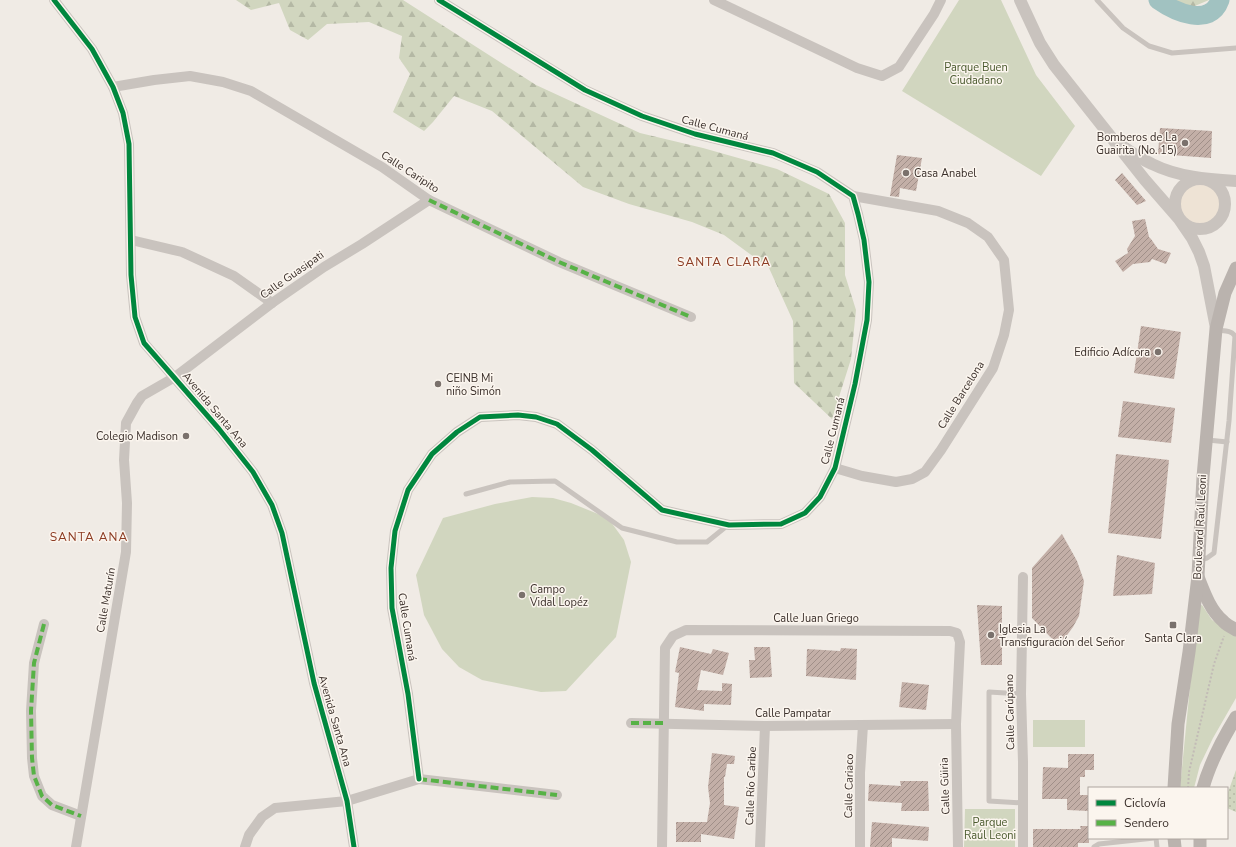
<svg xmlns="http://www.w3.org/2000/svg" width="1236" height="847" font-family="'Nunito Sans',sans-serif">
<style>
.grass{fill:url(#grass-dots)}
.forest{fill:url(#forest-firs)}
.park{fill:#d1d6bf}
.plaza{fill:#eee3d5}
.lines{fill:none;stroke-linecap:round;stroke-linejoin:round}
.river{stroke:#a1c2c1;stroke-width:19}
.building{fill:url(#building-hatch)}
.path{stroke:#c2bbb6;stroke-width:2;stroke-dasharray:2 2;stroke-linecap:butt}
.service{stroke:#c9c3be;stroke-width:5}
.minor{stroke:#c9c3be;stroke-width:10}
.tertiary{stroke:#c9c3be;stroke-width:12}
.secondary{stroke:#bab3ae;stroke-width:13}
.quiet{stroke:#57b246;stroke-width:4;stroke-dasharray:8 4;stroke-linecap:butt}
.cycleway-casing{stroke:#fbf5ee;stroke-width:8}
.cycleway{stroke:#00873e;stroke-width:5}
.poi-dot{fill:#7a716c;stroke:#fbf5ee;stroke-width:1.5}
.labels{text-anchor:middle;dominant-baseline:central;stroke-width:3;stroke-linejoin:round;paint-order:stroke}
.park-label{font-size:11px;fill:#4a5a2e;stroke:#fbf5ee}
.street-label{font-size:11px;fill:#3b302b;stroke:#fbf5ee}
.poi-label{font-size:11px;fill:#3b302b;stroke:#fbf5ee;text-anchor:start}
.neighbourhood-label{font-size:12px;letter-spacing:1px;fill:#8c3b22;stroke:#fbf5ee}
</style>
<defs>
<pattern id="grass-dots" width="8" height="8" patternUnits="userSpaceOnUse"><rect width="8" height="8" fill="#d1d6bf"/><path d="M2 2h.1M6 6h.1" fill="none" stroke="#b4b8a4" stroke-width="1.8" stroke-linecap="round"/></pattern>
<pattern id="forest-firs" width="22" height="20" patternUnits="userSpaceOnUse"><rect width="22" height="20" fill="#d1d6bf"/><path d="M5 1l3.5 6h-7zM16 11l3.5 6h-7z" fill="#b4b8a4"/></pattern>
<pattern id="building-hatch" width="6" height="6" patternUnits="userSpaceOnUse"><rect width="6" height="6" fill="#c3afa7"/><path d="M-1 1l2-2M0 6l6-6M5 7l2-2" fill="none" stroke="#a08f88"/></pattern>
</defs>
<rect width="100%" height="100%" fill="#f0ebe5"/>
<path class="grass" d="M1236,770V812L1227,808V795Z"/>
<g class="forest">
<path d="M236,0H403L536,85L640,133L703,148L777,169L829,194L845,223V275L856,310L851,359L832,419L794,383L793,321L769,268L724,235L692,222L629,204L583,187L492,111L454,96L433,122L424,131L393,112L410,74L399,58L402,36L369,22L327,24L308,40L290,30L279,3L251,10Z"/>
<path d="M1156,0H1209L1183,11Z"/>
</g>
<g class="park">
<path d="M959,0H1001L1036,75L1075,126L1041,176L902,91Z"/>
<path d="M532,497L553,498L571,503L608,518L624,540L631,562L616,637L566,691L541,692L482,680L459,667L442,649L424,615L416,575L443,518L495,504Z"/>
<path d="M1202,605L1212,620L1236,635V698L1213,738L1200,765L1194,788H1180L1198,606Z"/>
<rect x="1033" y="720" width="52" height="27"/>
<path d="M965,809H1015V847H964Z"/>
</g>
<circle class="plaza" cx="1200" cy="204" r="21"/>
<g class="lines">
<path class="river" d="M1158,0C1175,12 1210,28 1220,0"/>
</g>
<g class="building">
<path d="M1160,128L1212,131L1211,158L1158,154Z"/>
<path d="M897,155L922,158L916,191L900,188L899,197L890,196Z"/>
<path d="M1122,173L1146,201L1137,205L1115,180Z"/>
<path d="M1145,219L1149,237L1151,239L1158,249L1171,253L1166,264L1152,259L1150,262L1133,264L1123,272L1115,261L1128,253L1127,249L1135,236L1132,221Z"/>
<path d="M1141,326L1181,332L1174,379L1134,373Z"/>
<path d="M1123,401L1175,408L1171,443L1118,437Z"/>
<path d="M1116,454L1169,460L1161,539L1108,533Z"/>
<path d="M1062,534L1077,561L1084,581L1079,616L1073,627L1059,646L1032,618V568Z"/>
<path d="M1117,555L1155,563L1152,594L1113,596Z"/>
<path d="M977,605L1002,606V665H981Z"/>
<path d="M680,647L711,654L713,649L729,653L723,675L701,670L697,690L722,691V683L732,684L731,705L704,704V711L675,707L679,673L675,672Z"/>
<path d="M754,647H770L772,677L750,678L749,660H755Z"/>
<path d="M841,648L857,649L856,680L806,676L807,649L840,651Z"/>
<path d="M902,682L929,685L926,710L899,707Z"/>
<path d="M712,753L735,756L734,764H727L725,777H724V805L739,807L734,839L701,834V842H676V822H707L710,803L708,787Z"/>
<path d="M1068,754H1094V770H1085V777H1080V795H1089V811L1067,810V799H1042L1043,767L1068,768Z"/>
<path d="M900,781H928L929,811H901L902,803L868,801L869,784L901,786Z"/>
<path d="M872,822L929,827L928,841L892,838V847H870Z"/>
<path d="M1080,826H1089V843H1078V847H1033V829H1081Z"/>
</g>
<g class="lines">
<path class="path" d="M1188,788L1189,772L1214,664L1224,636"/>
<g class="service">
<path d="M1097,0L1123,28L1149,46L1172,53L1236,48"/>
<path d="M1208,440L1227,442"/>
<path d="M466,494L510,482L555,481L622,528L677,542H707L728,525"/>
<path d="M1200,560L1207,558L1214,553L1229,421L1235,336C1231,330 1224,331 1217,330"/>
<path d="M1021,694L989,692V801L1023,803"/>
<path d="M1156,838L1157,847"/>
<path d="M1094,847L1099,844L1154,838"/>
</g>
<g class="minor">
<path d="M54,0L92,49L113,87L123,113L129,144L131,275L135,317L144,343L219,429L253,472L272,505L282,533L314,683L347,801L354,847"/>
<path d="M714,0L857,68L882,76L899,67L934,14L941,0"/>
<path d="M113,87L154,80L190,76L223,82L251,91L382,167L429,200L559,262L691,317"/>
<path d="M131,240L182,252L234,276L272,303"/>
<path d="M835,468L862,476L896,482L912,479L925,472L941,450L993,368L1004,335L1009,310L1004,260L988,237L968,223L938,211L853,196"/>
<path d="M44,624L34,663L31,711L32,758L34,776L42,796L52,805L81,816"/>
<path d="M631,723L765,726L956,724"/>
<path d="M419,779L408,694L392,608L391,568L395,531L408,490L432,454L457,432L480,417L518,415L536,417L557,424L592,450L662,510L729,525L781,524L805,513L820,497L835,468L855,384L867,320L869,282L864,240L858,214L853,196L817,172L773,153L695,134L642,116L585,90L439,0"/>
<path d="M76,847L126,552L127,503L124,460L126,423L137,403L142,396L175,377L272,303L324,267L362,244L429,200"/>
<path d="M245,847L249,835L262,817L275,808L347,801L419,779L557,795"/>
<path d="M662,847L665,648L673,636L686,630L950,631L957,633L960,642L956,724L958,847"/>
<path d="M760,847L765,726"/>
<path d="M860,847V773L863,725"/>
<path d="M1023,847V762L1021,694L1023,577"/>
</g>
<g class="tertiary">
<path d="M1020,0L1040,43L1054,65L1145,180L1179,219L1192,238L1199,252L1204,266L1216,328"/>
<path d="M1122,146C1132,153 1141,159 1152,164C1178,177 1207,179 1236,181"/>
<circle cx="1200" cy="204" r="25"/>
</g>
<g class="secondary">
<path d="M1198,577C1204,592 1210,610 1223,621C1226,625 1232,627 1236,630"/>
<path d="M1174,788L1178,724L1189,652L1198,576L1203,477L1216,329L1225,293L1236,268"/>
<path d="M1203,788C1210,762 1222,740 1236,717"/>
<path d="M1174,838L1175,847"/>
<path d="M1200,847V838"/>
</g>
<g class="quiet">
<path d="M429,200L559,262L691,317"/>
<path d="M44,624L34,663L31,711L32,758L34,776L42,796L52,805L81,816"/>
<path d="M631,723H664"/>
<path d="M419,779L557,795"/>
</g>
<defs>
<g id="cycleway">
<path d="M54,0L92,49L113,87L123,113L129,144L131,275L135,317L144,343L219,429L253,472L272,505L282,533L314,683L347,801L354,847"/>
<path d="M419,779L408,694L392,608L391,568L395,531L408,490L432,454L457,432L480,417L518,415L536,417L557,424L592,450L662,510L729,525L781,524L805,513L820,497L835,468L855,384L867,320L869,282L864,240L858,214L853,196L817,172L773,153L695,134L642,116L585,90L439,0"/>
</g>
</defs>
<use href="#cycleway" class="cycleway-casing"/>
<use href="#cycleway" class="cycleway"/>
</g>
<g class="poi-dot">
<circle cx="1185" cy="143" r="4"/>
<circle cx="906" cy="173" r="4"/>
<circle cx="1158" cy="352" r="4"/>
<circle cx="438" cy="384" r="4"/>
<circle cx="186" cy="436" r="4"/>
<circle cx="522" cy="595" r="4"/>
<rect x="1169" y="621" width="8" height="8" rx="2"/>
<circle cx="991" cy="635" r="4"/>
</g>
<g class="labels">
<g class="park-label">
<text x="976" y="67">Parque Buen<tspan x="976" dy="13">Ciudadano</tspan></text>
<text x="990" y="822">Parque<tspan x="990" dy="13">Raúl Leoni</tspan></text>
</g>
<g class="street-label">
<text transform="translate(715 128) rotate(15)">Calle Cumaná</text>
<text transform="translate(410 172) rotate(33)">Calle Caripito</text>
<text transform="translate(292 275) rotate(-35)">Calle Guasipati</text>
<text transform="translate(961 395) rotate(-58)">Calle Barcelona</text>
<text transform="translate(215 410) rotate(50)">Avenida Santa Ana</text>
<text transform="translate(833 431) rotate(-76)">Calle Cumaná</text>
<text transform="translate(1200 527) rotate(-87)">Boulevard Raúl Leoni</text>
<text transform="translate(106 600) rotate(-80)">Calle Maturín</text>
<text x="816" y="618">Calle Juan Griego</text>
<text transform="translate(407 627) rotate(81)">Calle Cumaná</text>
<text transform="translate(1010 712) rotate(-91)">Calle Carúpano</text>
<text x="793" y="713">Calle Pampatar</text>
<text transform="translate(335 721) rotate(74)">Avenida Santa Ana</text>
<text transform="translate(751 786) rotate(-88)">Calle Río Caribe</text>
<text transform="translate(849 786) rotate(-89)">Calle Cariaco</text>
<text transform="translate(945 786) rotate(-92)">Calle Güiria</text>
</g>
<g class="poi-label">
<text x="1177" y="137" text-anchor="end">Bomberos de La<tspan x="1177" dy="13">Guairita (No. 15)</tspan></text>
<text x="914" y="173">Casa Anabel</text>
<text x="1150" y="352" text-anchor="end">Edificio Adícora</text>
<text x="446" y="378">CEINB Mi<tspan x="446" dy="13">niño Simón</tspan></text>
<text x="178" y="436" text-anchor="end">Colegio Madison</text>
<text x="530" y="589">Campo<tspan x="530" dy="13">Vidal Lopéz</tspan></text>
<text x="999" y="629">Iglesia La<tspan x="999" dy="13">Transfiguración del Señor</tspan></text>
<text x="1173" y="638" text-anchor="middle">Santa Clara</text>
</g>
<g class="neighbourhood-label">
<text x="724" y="262">SANTA CLARA</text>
<text x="89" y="537">SANTA ANA</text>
</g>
</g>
<rect x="1088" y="787" width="140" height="52" fill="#fbf5ee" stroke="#aea6a0"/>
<rect x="1096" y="800" width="20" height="6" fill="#00873e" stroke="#aea6a0"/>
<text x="1124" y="807" font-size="12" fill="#3b302b">Ciclovía</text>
<rect x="1096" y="820" width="20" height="6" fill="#57b246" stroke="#aea6a0"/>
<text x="1124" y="827" font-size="12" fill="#3b302b">Sendero</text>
</svg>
